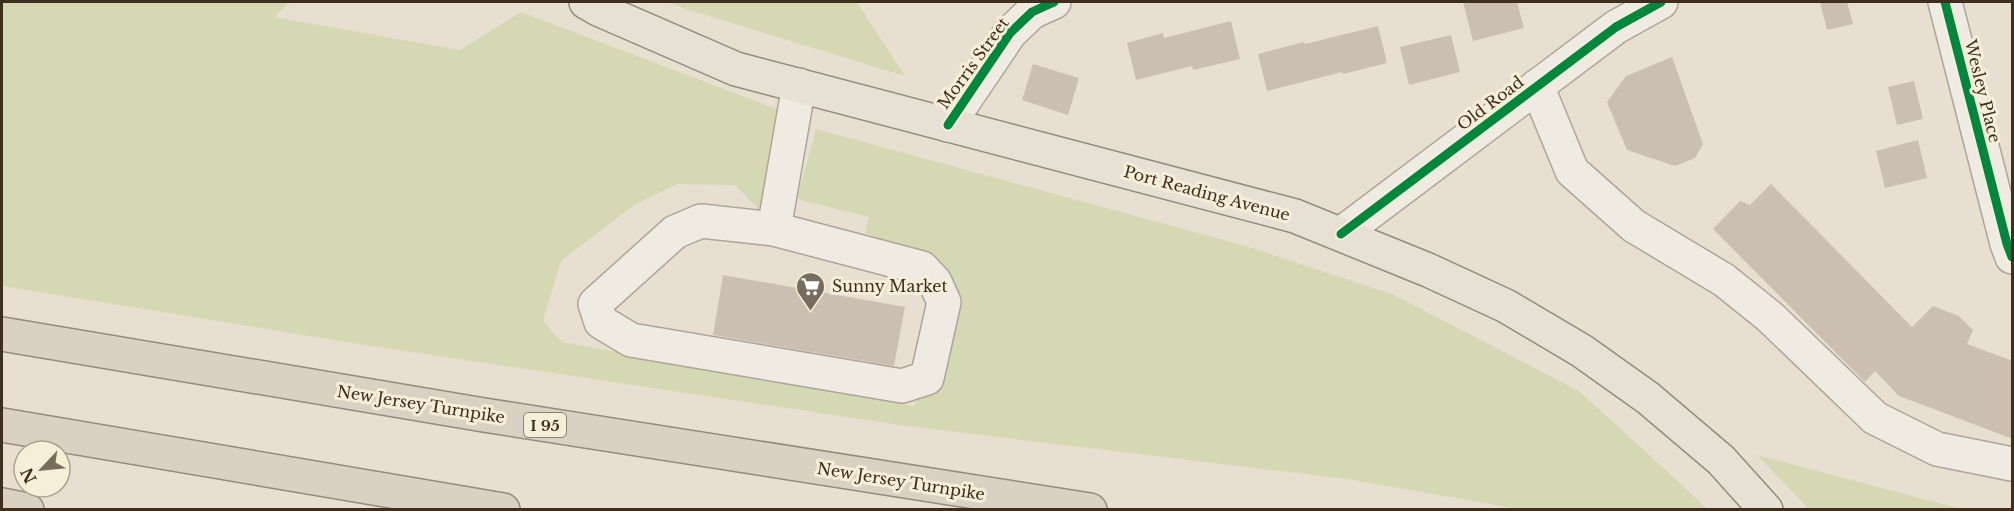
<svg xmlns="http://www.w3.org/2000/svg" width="2014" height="511" font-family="'Libre Baskerville',serif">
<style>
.green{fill:#d6d7b3}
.building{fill:#cbbfb2}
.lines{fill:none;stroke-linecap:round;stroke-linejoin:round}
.minor-casing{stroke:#ada599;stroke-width:36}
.major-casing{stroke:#928b80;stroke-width:36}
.highway-casing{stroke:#928b80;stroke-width:36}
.minor{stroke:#efebe3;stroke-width:33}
.major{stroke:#e6e1d4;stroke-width:33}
.highway{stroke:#dad1c2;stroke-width:33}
.cycleway-casing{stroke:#f7eed8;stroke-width:13}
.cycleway{stroke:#00873e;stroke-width:9}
.labels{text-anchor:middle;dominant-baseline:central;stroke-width:6;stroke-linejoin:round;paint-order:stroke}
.shield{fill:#f7eed8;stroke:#756857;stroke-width:1.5}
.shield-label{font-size:15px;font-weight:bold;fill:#3d2e20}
.street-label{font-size:16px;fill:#3d2e20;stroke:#f7eed8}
.poi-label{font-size:16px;fill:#3d2e20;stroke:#f7eed8;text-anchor:start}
</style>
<rect width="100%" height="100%" fill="#e7e0d1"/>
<g class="green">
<path d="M2,2H290L274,17L460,50L521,12L782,111L761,212L735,185L677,184L634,205L561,261L543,321L562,342L914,406L956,291L924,256L865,233L869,217L797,199L816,129L1246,246L1394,295L1579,391L1682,485L1707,509H1518L1347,479L907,426L365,345L2,286Z"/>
<path d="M668,2H857L905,76L686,9Z"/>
<path d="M1757,455L1961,509H1809Z"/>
</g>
<g class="building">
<path d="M1463,2H1517L1524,28L1473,41Z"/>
<path d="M1820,2H1847L1853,24L1827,30Z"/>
<path d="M1231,21L1240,59L1193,70L1192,66L1136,80L1127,43L1163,33L1164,38Z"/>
<path d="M1378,26L1387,63L1343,74L1342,72L1267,91L1258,54L1304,42L1305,44Z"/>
<path d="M1451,35L1460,72L1409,85L1400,47Z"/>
<path d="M1672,57L1703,144L1695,158L1675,166L1627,150L1607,102L1626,76Z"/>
<path d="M1033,64L1079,78L1068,115L1022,100Z"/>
<path d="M1914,81L1923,119L1897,125L1888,87Z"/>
<path d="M1918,140L1927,178L1885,188L1876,151Z"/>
<path d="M1771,184L1912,327L1933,306L1959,316L1973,330L1967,344L2013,361V439L1899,396L1875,371L1865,382L1713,229L1740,201L1750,205Z"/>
<path d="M723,275L905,307L894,366L713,335Z"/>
</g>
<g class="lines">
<defs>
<g id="minor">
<path d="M1945,2L2007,244L2012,257"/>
<path d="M1537,86L1572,171L1634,226L1724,280L1770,317L1875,418L1937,449L2012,464"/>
<path d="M948,125L1010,33L1032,12L1054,2"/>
<path d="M701,221L774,229L922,268L935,282L944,302L927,378L902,386L631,340L601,322L595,304L675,232Z"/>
<path d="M774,229L799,85"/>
<path d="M1341,234L1616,27L1661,2"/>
</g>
<path id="major" d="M586,2L598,9L736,69L1295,216L1428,270L1506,306L1582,351L1648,398L1721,460L1766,510"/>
<g id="highway">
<path d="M2,334L484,415L1090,510"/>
<path d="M2,425L503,510"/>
<path d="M2,505L27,510"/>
</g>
</defs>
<use href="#minor" class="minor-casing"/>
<use href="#major" class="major-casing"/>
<use href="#highway" class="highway-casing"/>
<use href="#minor" class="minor"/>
<use href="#major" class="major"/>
<use href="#highway" class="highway"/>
<defs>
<g id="cycleway">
<path d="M1945,2L2007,244L2012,257"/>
<path d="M948,125L1010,33L1032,12L1054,2"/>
<path d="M1341,234L1616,27L1661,2"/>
</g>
</defs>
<use href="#cycleway" class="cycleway-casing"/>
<use href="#cycleway" class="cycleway"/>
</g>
<defs>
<symbol id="supermarket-pin" viewBox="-11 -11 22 30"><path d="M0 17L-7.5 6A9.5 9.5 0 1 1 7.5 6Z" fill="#786c5e" stroke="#f7eed8"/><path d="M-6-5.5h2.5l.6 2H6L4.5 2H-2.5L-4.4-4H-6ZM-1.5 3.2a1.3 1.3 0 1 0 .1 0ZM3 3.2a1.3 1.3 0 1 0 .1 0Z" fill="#fff"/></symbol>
</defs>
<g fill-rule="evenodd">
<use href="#supermarket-pin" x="794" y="270" width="33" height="45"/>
</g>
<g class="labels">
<rect class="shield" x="524" y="413" width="42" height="24" rx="4.5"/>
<g class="shield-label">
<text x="545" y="425">I 95</text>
</g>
<g class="street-label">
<text transform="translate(973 63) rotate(-54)">Morris Street</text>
<text transform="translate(1983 91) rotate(76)">Wesley Place</text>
<text transform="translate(1490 103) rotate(-37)">Old Road</text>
<text transform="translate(1207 193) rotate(15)">Port Reading Avenue</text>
<text transform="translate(421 404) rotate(9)">New Jersey Turnpike</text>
<text transform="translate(901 481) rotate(9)">New Jersey Turnpike</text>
</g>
<g class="poi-label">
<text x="832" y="286">Sunny Market</text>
</g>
</g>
<rect width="2014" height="511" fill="none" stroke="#3d2e20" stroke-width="6"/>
<g transform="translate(42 469) rotate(244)"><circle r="28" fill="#f7eed8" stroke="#ada18e" stroke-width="1.5"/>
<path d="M0-4.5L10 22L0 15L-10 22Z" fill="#786c5e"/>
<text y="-9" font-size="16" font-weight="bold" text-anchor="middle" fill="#3d2e20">N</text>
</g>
</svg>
